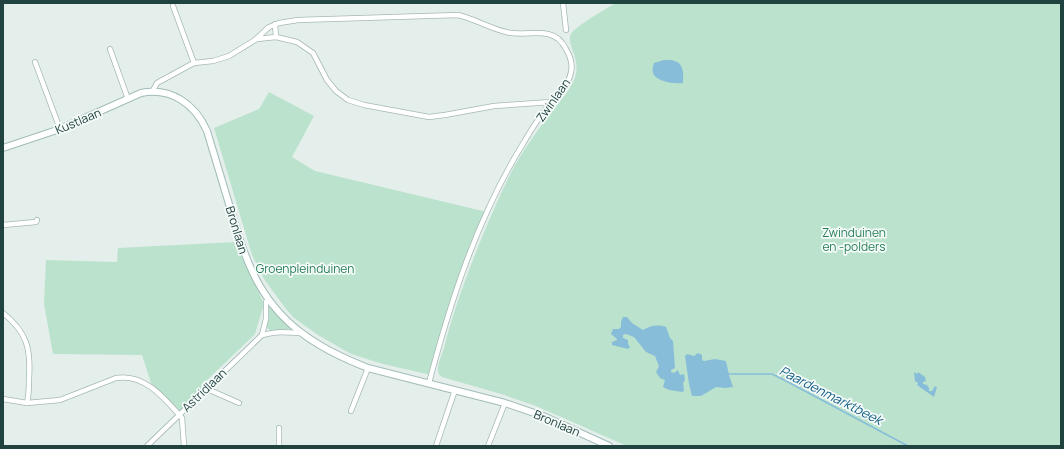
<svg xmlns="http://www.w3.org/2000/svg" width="1064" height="449" font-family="Manrope,sans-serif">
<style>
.green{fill:#bbe2cc}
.water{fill:#87bdd9}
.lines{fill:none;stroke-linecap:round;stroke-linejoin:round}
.stream{stroke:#87bdd9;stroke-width:1.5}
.street-casing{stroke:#a6b8b5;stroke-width:6}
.secondary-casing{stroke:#a1bcb8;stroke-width:8}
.street{stroke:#fff;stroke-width:4.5}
.secondary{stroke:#fff;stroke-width:6}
.labels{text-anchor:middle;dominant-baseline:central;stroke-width:3.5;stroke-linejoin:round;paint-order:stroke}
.street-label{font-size:12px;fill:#214340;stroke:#f5fbf9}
.park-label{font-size:12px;fill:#267e58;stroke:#f5fbf9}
.water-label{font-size:13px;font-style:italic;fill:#145e86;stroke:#f5fbf9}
</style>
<rect width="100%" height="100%" fill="#e4efec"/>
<g class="green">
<path d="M616,3H1061V446H627L536,406L501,394L442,377C440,375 439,375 438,372C437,365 442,355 444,348C453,312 466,277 480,242C491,216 502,190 515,165C526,146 540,127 553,110C561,100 569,91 574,80C583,59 565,44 571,34C574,27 607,8 616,3Z"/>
<path d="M269,92L314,116L292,157L315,171L487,212L456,287L431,375L383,364L351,354L318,335L293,317L286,309L264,279L252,255L214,128L259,109Z"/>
<path d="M236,242L264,304L255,334L201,386L202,388L180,411L151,383L142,355L53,354L44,304L46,260L117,262L118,248Z"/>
<path d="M269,304L293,328L292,329L270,331L266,326Z"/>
</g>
<g class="water">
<path d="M664,60C682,59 684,67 683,83C675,84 656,82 653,73C652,70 653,66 654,63Z"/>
<path d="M623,317H627L632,323L643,330C649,326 658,324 666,327L670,338L673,341L675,368L671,370V372L674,373L678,370L680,375L684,374L685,380L683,383L684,390L683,392L669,390L663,387L665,380L660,378L656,372L659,366L655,356L646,352L634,337L626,334L623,335V338L628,340V344L630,347L628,349L612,345V342L617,340V339L611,334L613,329H619L621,327V322Z"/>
<path d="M698,353L702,355V360L704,361L715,359L726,361L729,375L733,387L725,388L716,387L701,396H692L689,384L685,356L687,354L694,356Z"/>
<path d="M914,372L917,374L918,372L925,377L926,381L923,382V384L927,385L929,388V391H932L935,386L937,387L934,397L917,385L918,383L915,381Z"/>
</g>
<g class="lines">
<path class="stream" d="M728,374H772L788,382L908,446"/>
<defs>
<g id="street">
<path d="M563,3L566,30"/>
<path d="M173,6L194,63"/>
<path d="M275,24L276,37"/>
<path d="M257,39L276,37L297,42L313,53L327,80L336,91L348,100L364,105L429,117L445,115L494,106L551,102"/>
<path d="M110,49L128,99"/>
<path d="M35,62L60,129"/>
<path d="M152,92L157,83L190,65L194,63L213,61L229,56L255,40L269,27L279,23L298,20L458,15C475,19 489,28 506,32C520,36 534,31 548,34C557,36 562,41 566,49C570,56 573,64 571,72C569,84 559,93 551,102C541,115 532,128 524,142C478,216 451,299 429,383"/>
<path d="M3,225L36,222L37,220"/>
<path d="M3,313C27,332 31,349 29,378C29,387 29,395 27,403"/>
<path d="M262,335L266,319V302L268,298"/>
<path d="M205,388L239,403"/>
<path d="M3,399L27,403L60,400L116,378C145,373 165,399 182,418L184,446"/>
<path d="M351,411L368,368"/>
<path d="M279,428V446"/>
<path d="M147,446L262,335C279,331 285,332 302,333"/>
<path d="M436,446L455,390"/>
<path d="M488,446L505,403"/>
</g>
<path id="secondary" d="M3,148L60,129L141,93C171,87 195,104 207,131C214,155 222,180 229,204C244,256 257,300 303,334C323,349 345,359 368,368L505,403L543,416L609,446"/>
</defs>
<use href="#street" class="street-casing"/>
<use href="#secondary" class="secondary-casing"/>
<use href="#street" class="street"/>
<use href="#secondary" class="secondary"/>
</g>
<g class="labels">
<g class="street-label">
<text transform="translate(553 100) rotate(-55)">Zwinlaan</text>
<text transform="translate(78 121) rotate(-23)">Kustlaan</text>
<text transform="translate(237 230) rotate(73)">Bronlaan</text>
<text transform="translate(204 390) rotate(-44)">Astridlaan</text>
<text transform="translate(557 423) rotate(23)">Bronlaan</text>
</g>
<g class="park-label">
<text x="854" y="232">Zwinduinen<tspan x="854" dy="14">en -polders</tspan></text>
<text x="305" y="268">Groenpleinduinen</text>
</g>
<g class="water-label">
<text transform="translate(831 395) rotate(27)">Paardenmarktbeek</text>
</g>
</g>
<rect width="1064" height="449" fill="none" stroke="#214340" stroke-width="8"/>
</svg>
